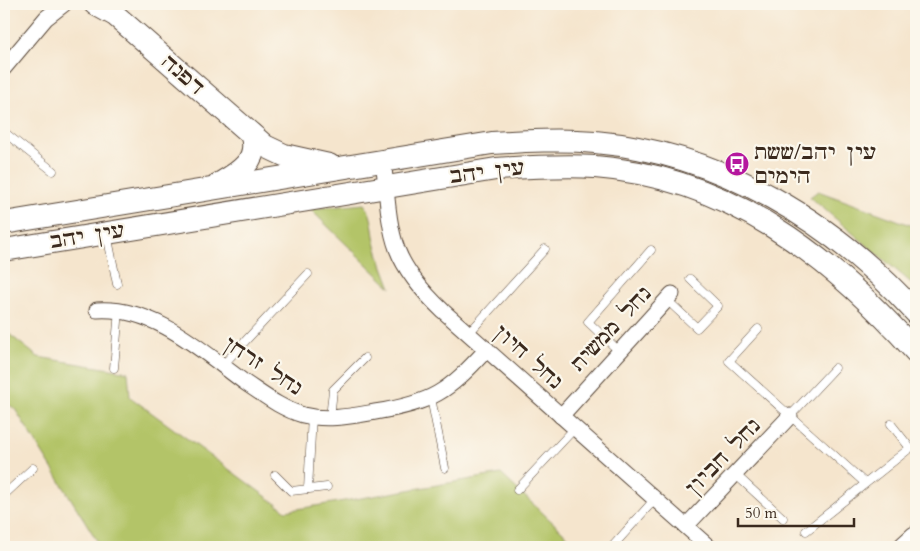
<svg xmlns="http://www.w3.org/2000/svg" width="920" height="551" font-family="Cardo,'Frank Ruhl Libre',serif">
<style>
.green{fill:#b3c467;stroke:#777742}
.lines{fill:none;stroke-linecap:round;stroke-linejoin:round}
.lane-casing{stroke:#574638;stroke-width:9}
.street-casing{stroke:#574638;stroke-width:17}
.secondary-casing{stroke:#574638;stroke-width:24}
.lane{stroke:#fff;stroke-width:8}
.street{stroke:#fff;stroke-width:15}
.secondary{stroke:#fff;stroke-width:22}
.labels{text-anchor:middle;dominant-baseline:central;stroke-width:4.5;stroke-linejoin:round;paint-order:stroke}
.street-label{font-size:21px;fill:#3b2a1e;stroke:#fbf7ec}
.poi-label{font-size:21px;fill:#3b2a1e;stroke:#fbf7ec;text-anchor:start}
</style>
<rect width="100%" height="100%" fill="#fbf7ec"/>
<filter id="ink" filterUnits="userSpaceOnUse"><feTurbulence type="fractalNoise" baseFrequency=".02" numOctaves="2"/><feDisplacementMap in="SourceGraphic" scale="10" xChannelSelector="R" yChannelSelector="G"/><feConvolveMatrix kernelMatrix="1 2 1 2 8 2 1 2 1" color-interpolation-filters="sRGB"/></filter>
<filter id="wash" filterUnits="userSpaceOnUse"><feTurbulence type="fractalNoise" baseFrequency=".0096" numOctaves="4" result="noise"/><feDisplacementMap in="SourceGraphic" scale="20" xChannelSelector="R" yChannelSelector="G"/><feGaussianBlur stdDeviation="1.12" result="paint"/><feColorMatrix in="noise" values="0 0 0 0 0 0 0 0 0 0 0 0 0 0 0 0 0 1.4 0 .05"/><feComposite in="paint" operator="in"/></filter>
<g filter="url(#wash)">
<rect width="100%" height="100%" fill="#f5e5cd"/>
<g class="green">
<path d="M818,191L916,227V287L810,197Z"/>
<path d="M364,204C374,215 372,232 376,246C380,260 386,274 391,288L310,209Z"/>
<path d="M4,330L38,357L128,372L130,397L286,511L501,474L579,547H101L15,409L4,401Z"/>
</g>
</g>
<g filter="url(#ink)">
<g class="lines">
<defs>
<g id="lane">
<path d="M4,132L53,171"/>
<path d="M107,234L117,284"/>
<path d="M667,300L697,328L718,306L690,279"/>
<path d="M758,329L729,361L865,483"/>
<path d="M469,333L545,249"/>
<path d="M620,352L588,322L651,250"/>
<path d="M222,366L308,274"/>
<path d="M114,368L119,310"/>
<path d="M431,398L445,468"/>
<path d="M790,416L835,368"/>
<path d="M330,418L333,390L365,358"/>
<path d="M735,474L783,518"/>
<path d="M275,475L291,491L327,487"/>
<path d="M308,489L312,416"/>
<path d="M517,490L575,428"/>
<path d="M4,495L33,468"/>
<path d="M806,531L910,448L891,424"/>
<path d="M612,547L655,499"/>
</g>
<g id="street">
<path d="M4,68L46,18L64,4"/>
<path d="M383,160C387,189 387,222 397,249C406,273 424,293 443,311L709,547"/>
<path d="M97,310C155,306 203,352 247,384C265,396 282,409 303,415C327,421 351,416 375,412C432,403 448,392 487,349"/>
<path d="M561,416L672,294"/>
<path d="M686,526L790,416"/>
</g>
<g id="secondary">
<path d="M95,4L115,15L265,146L284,155L329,165"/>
<path d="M219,184C238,173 261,160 251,134"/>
<path d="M4,223L492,143C526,141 560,139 595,142C720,153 833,221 916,313"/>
<path d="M4,250L496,169C529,167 562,165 595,167C728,177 831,256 916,352"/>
<path d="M905,547L916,537"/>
</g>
</defs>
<use href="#lane" class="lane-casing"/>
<use href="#street" class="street-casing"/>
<use href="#secondary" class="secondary-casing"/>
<use href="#lane" class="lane"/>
<use href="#street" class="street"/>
<use href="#secondary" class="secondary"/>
</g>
</g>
<defs>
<symbol id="bus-disc" viewBox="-11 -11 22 22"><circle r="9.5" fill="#b5179e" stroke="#fbf7ec"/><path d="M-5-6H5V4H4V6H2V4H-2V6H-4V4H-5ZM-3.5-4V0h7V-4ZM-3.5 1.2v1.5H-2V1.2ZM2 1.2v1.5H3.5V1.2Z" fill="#fff"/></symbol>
</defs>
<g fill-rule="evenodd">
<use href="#bus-disc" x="723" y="150" width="28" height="28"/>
</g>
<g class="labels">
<g class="street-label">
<text transform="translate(183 75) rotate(41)">דפנה</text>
<text transform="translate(487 172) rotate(-7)">עין יהב</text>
<text transform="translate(87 236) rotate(-9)">עין יהב</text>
<text transform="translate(611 329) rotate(-47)">נחל ממשית</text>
<text transform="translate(528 357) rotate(42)">נחל חיון</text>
<text transform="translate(263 366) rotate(33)">נחל זרחן</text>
<text transform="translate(723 457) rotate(-46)">נחל חביון</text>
</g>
<g class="poi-label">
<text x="754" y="152">עין יהב/ששת<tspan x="754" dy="24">הימים</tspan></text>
</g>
</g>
<rect width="920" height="551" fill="none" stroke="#fbf7ec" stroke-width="20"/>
<path d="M738 518v8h116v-8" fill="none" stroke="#3b2a1e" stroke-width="2.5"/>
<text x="745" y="518" font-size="15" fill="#3b2a1e" stroke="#fbf7ec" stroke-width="4" paint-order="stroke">50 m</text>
</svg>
